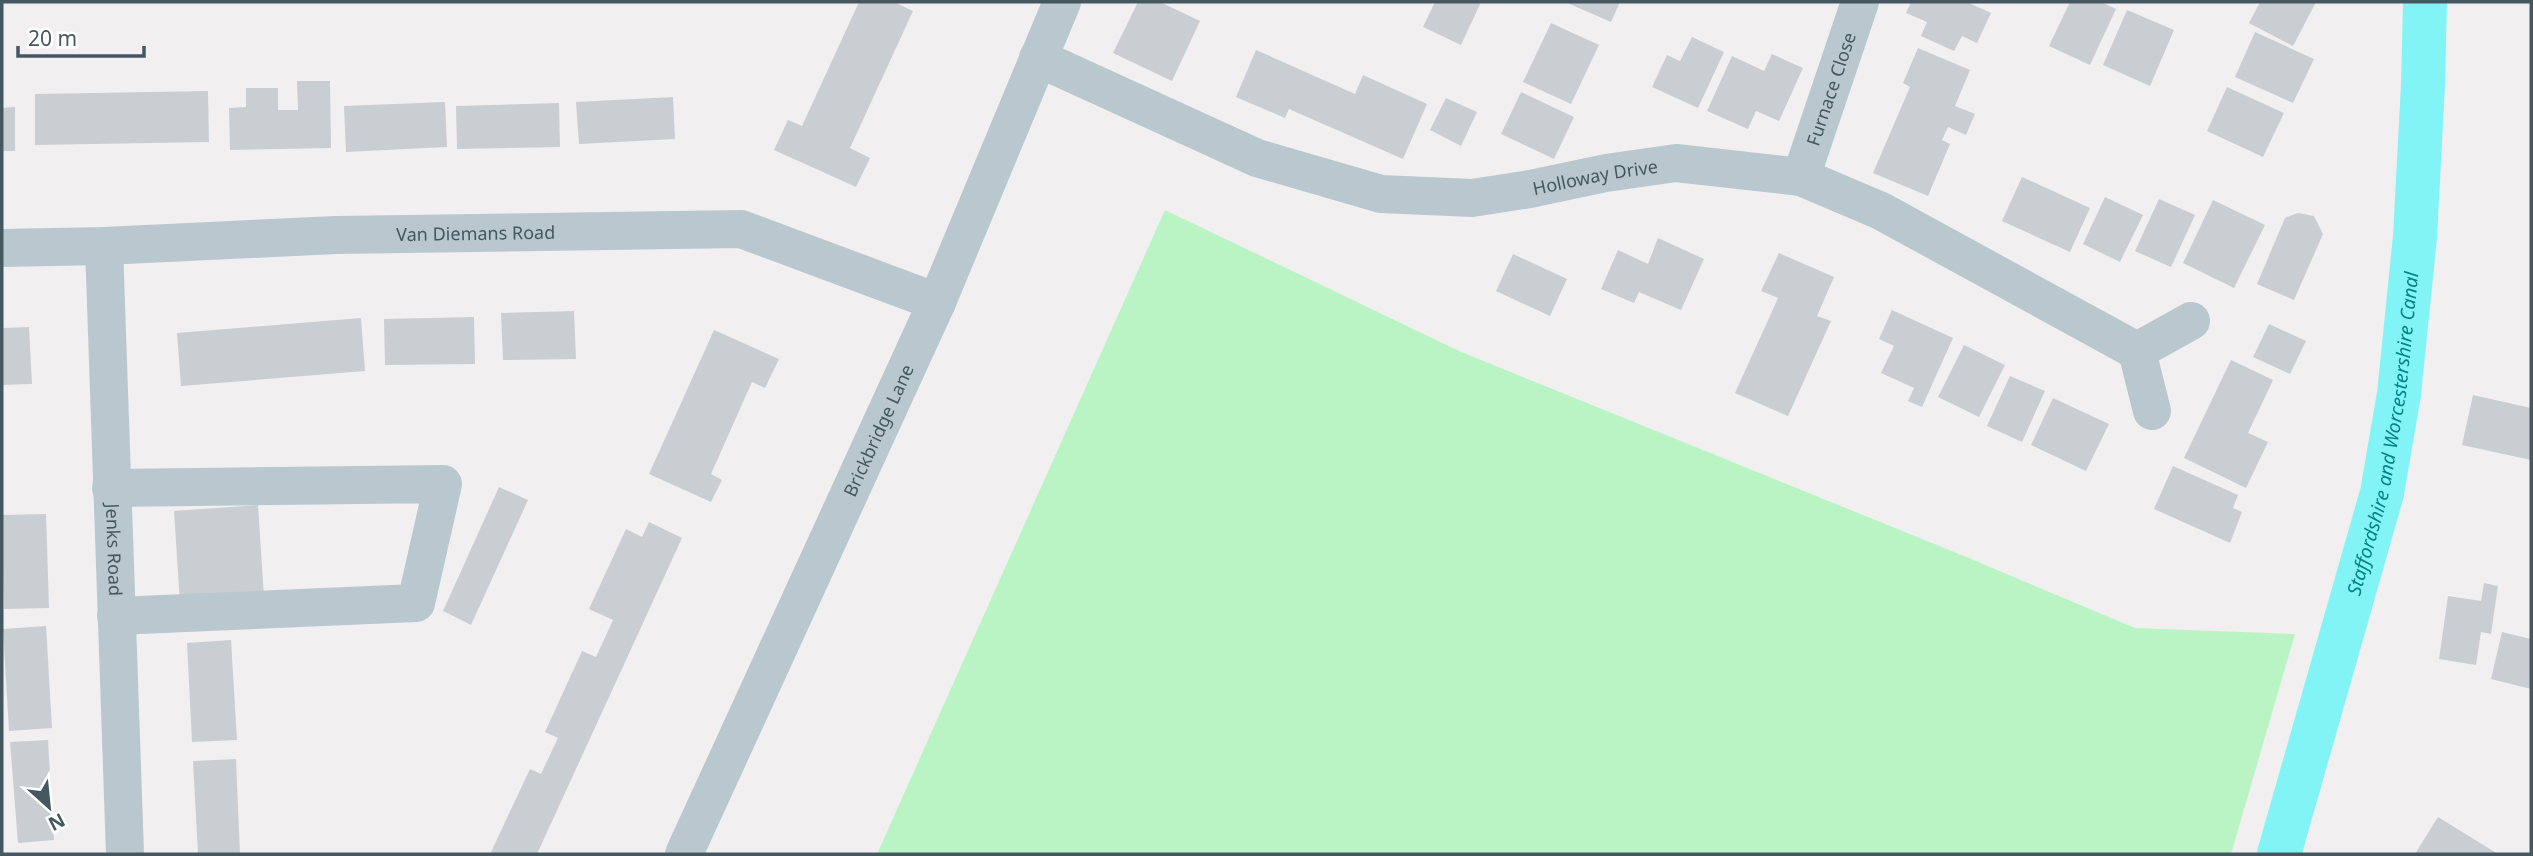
<svg xmlns="http://www.w3.org/2000/svg" width="2533" height="856" font-family="'Noto Sans',sans-serif">
<style>
.green{fill:#baf4c5}
.lines{fill:none;stroke-linecap:round;stroke-linejoin:round}
.canal{stroke:#82f4f6;stroke-width:44}
.building{fill:#c9ced3}
.minor{stroke:#b9c8ce;stroke-width:38}
.labels{text-anchor:middle;dominant-baseline:central;stroke-width:5;stroke-linejoin:round;paint-order:stroke}
.street-label{font-size:18px;fill:#455860;stroke:#fff}
.water-label{font-size:19px;font-style:italic;fill:#058386;stroke:#fff}
</style>
<rect width="100%" height="100%" fill="#f2eff0"/>
<path class="green" d="M1165,210L1459,351L1964,556L2135,628L2295,634L2231,854H877Z"/>
<g class="lines">
<path class="canal" id="s1" d="M2279,854L2382,493L2399,394L2415,237L2423,85L2425,2"/>
</g>
<g class="building">
<path d="M859,2H894L913,11L850,148L870,158L856,187L774,150L788,120L802,126Z"/>
<path d="M1138,2H1160L1200,21L1172,81L1113,53Z"/>
<path d="M1435,2H1481L1461,45L1423,27Z"/>
<path d="M1565,2H1620L1611,22Z"/>
<path d="M1911,2H1967L1991,13L1977,43L1962,36L1954,51L1921,36L1927,22L1906,13Z"/>
<path d="M2070,2H2101L2116,9L2090,65L2049,46Z"/>
<path d="M2260,2H2316L2293,46L2249,23Z"/>
<path d="M2127,10L2174,30L2150,86L2103,65Z"/>
<path d="M1551,23L1599,45L1571,104L1523,82Z"/>
<path d="M2255,32L2314,59L2293,103L2235,77Z"/>
<path d="M1692,37L1724,52L1698,108L1652,87L1667,55L1680,61Z"/>
<path d="M1918,48L1970,70L1955,106L1975,114L1966,135L1948,127L1942,140L1950,144L1928,196L1873,173L1910,87L1903,83Z"/>
<path d="M1256,50L1355,94L1363,75L1427,104L1403,159L1289,109L1285,118L1236,97Z"/>
<path d="M1772,54L1803,68L1779,121L1756,111L1748,129L1707,111L1732,56L1764,71Z"/>
<path d="M297,81H330L331,148L230,150L229,108L246,107V88H278V110H298Z"/>
<path d="M2227,87L2284,113L2263,157L2207,131Z"/>
<path d="M208,91L209,142L35,145V94Z"/>
<path d="M1521,92L1574,117L1554,159L1501,134Z"/>
<path d="M673,97L675,139L579,144L576,102Z"/>
<path d="M1446,98L1477,112L1461,146L1430,130Z"/>
<path d="M445,102L447,147L346,152L344,106Z"/>
<path d="M559,103L560,147L457,149L456,106Z"/>
<path d="M15,107V151H2V108Z"/>
<path d="M2022,177L2090,208L2070,252L2002,221Z"/>
<path d="M2105,197L2143,215L2120,262L2083,244Z"/>
<path d="M2159,199L2195,215L2171,267L2135,251Z"/>
<path d="M2213,200L2265,225L2234,288L2183,263Z"/>
<path d="M2298,213L2314,216L2323,234L2294,300L2257,284L2285,218Z"/>
<path d="M1658,238L1704,259L1681,310L1639,292L1634,303L1601,289L1618,250L1648,264Z"/>
<path d="M1779,253L1834,277L1817,316L1831,321L1788,416L1735,393L1778,298L1761,291Z"/>
<path d="M1513,254L1567,279L1550,316L1496,291Z"/>
<path d="M1892,310L1953,338L1922,407L1908,401L1914,388L1881,373L1894,346L1879,339Z"/>
<path d="M574,311L576,359L503,360L501,313Z"/>
<path d="M474,317L475,364L385,365L384,319Z"/>
<path d="M361,318L365,371L181,386L177,333Z"/>
<path d="M2269,324L2306,341L2290,374L2253,357Z"/>
<path d="M29,327L32,384L2,385V328Z"/>
<path d="M714,330L779,359L765,388L752,382L711,474L722,480L711,502L649,474Z"/>
<path d="M1964,345L2005,365L1979,417L1938,397Z"/>
<path d="M2231,360L2273,380L2248,433L2268,442L2246,488L2184,458Z"/>
<path d="M2010,376L2045,391L2022,442L1987,426Z"/>
<path d="M2473,395L2531,408V460L2462,445Z"/>
<path d="M2053,398L2109,424L2086,471L2031,445Z"/>
<path d="M2173,466L2238,495L2233,508L2242,512L2230,543L2154,509Z"/>
<path d="M499,487L528,500L471,625L443,611Z"/>
<path d="M258,505L264,597L180,603L174,511Z"/>
<path d="M46,514L49,608L4,609L2,515Z"/>
<path d="M649,522L682,538L537,854H496L491,852L530,769L541,774L558,738L545,732L582,651L596,657L613,620L589,609L626,529L642,537Z"/>
<path d="M2484,583L2498,586L2491,634L2481,632L2476,665L2439,659L2448,596L2481,601Z"/>
<path d="M46,626L52,728L9,731L3,629Z"/>
<path d="M2502,632L2531,639V689L2491,679Z"/>
<path d="M231,640L237,740L192,742L187,643Z"/>
<path d="M48,740L54,840L18,843L10,742Z"/>
<path d="M236,759L240,854H198L193,761Z"/>
<path d="M2438,817L2498,854H2415Z"/>
</g>
<g class="lines">
<g class="minor">
<path id="s2" d="M1038,58L1257,158L1381,194L1472,198L1530,189L1606,173L1676,163L1801,177L1881,211L2137,351"/>
<path id="s3" d="M1801,177L1860,2"/>
<path id="s4" d="M104,246L125,854"/>
<path id="s5" d="M2,248L104,246L336,235L741,229L937,302"/>
<path d="M2152,411L2137,351L2191,321"/>
<path d="M111,488L443,484L416,603L116,616"/>
<path id="s6" d="M684,854L937,302L1062,2"/>
</g>
</g>
<g class="labels">
<g class="street-label">
<text stroke="none"><textPath href="#s3" startOffset="93">Furnace Close</textPath></text>
<text stroke="none"><textPath href="#s2" startOffset="586">Holloway Drive</textPath></text>
<text stroke="none"><textPath href="#s5" startOffset="474">Van Diemans Road</textPath></text>
<text stroke="none"><textPath href="#s6" startOffset="466">Brickbridge Lane</textPath></text>
<text stroke="none"><textPath href="#s4" startOffset="304">Jenks Road</textPath></text>
</g>
<g class="water-label">
<text stroke="none"><textPath href="#s1" startOffset="434">Staffordshire and Worcestershire Canal</textPath></text>
</g>
</g>
<rect width="2533" height="856" fill="none" stroke="#455860" stroke-width="7"/>
<g transform="translate(49 807) rotate(153)" stroke="#ffffff" stroke-width="5" paint-order="stroke">
<path d="M0-5L12 26L0 18L-12 26Z" fill="#455860"/>
<text y="-10" font-size="19" font-weight="bold" text-anchor="middle" fill="#455860">N</text>
</g>
<path d="M18 46v10h126v-10" fill="none" stroke="#455860" stroke-width="3.5"/>
<text x="28" y="46" font-size="21" fill="#455860" stroke="#ffffff" stroke-width="5" paint-order="stroke">20 m</text>
</svg>
